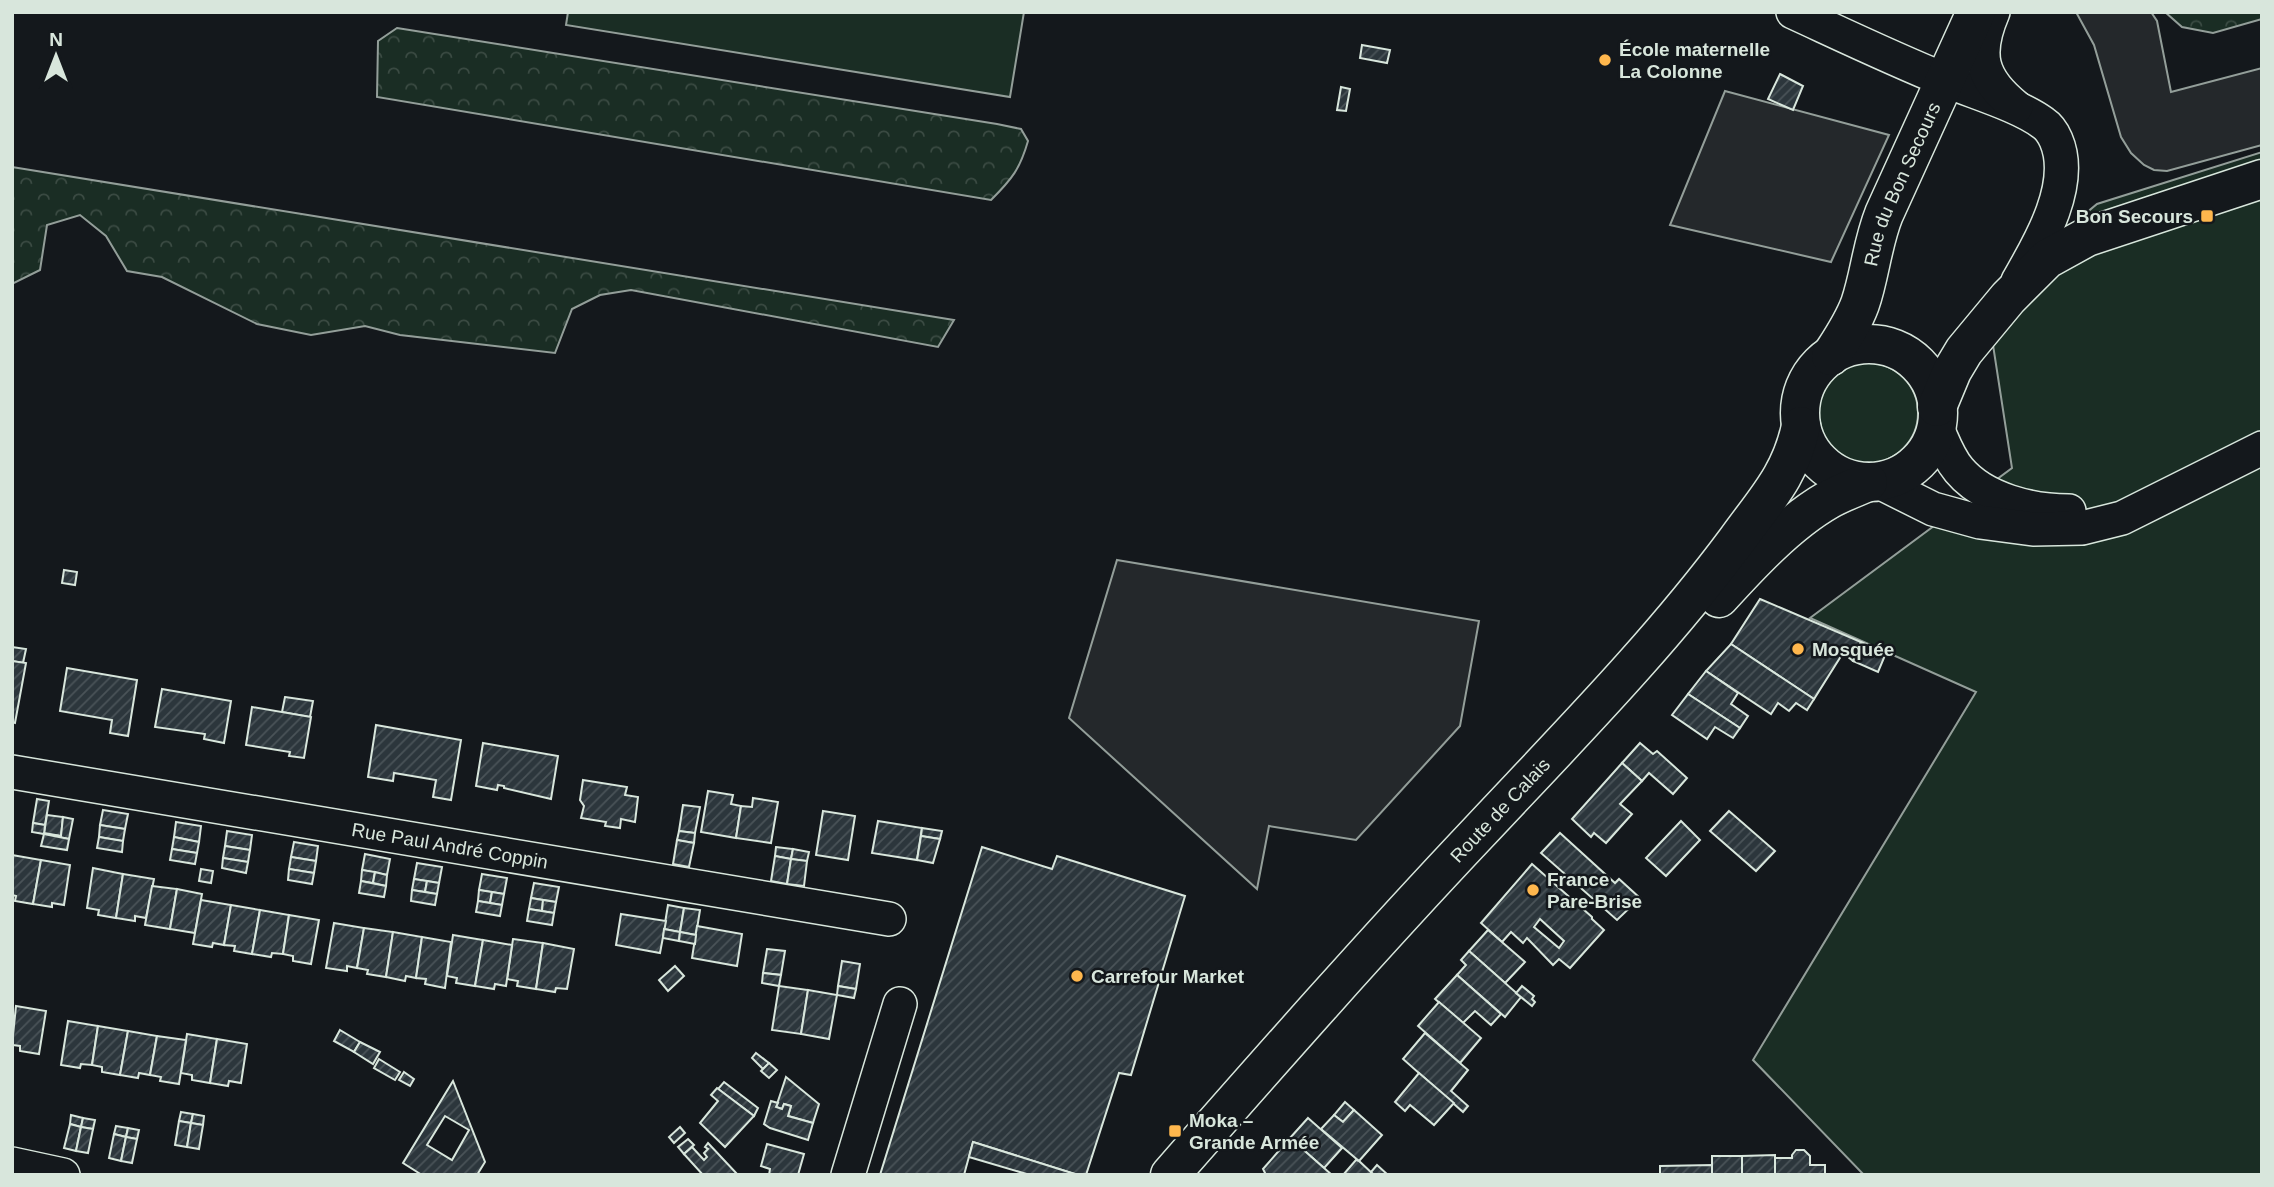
<svg xmlns="http://www.w3.org/2000/svg" width="2274" height="1187" font-family="Helvetica,sans-serif">
<style>
.grass{fill:#1a2d24;stroke:#939e99;stroke-width:2}
.forest{fill:url(#forest-crowns);stroke:#939e99;stroke-width:2}
.parking{fill:#24282b;stroke:#939e99;stroke-width:2}
.building{fill:url(#building-hatch);stroke:#d8e6dc;stroke-width:2;fill-rule:evenodd}
.lines{fill:none;stroke-linecap:round;stroke-linejoin:round}
.minor-casing{stroke:#d8e6dc;stroke-width:36}
.major-casing{stroke:#d8e6dc;stroke-width:41}
.minor{stroke:#14181c;stroke-width:33}
.major{stroke:#14181c;stroke-width:38}
.poi-dot{fill:#ffb74d;stroke:#14181c;stroke-width:2.5}
.labels{text-anchor:middle;dominant-baseline:central;stroke-width:5;stroke-linejoin:round;paint-order:stroke}
.poi-label{font-size:19px;font-weight:bold;fill:#d8e6dc;stroke:#14181c;text-anchor:start}
.street-label{font-size:19px;fill:#d8e6dc;stroke:#14181c}
</style>
<defs>
<pattern id="forest-crowns" width="20" height="18" patternUnits="userSpaceOnUse" patternTransform="scale(1.75)"><rect width="20" height="18" fill="#1a2d24"/><path d="M2 6a3 3 0 1 1 6 0M12 15a3 3 0 1 1 6 0" fill="none" stroke="#3b4b43"/></pattern>
<pattern id="building-hatch" width="6" height="6" patternUnits="userSpaceOnUse" patternTransform="scale(1.75)"><rect width="6" height="6" fill="#2c363c"/><path d="M-1 1l2-2M0 6l6-6M5 7l2-2" fill="none" stroke="#4a5358"/></pattern>
</defs>
<rect width="100%" height="100%" fill="#14181c"/>
<g class="grass">
<path d="M568,12H1024L1010,97L566,25Z"/>
<path d="M2262,152V1175H1864L1753,1060L1976,692L1810,618L2012,468L1993,345L2061,234L2097,204Z"/>
<circle cx="1868" cy="413" r="50"/>
</g>
<g class="forest">
<path d="M2165,12H2262V19L2213,33L2182,27Z"/>
<path d="M397,28L997,124L1021,129L1028,141C1020,169 1012,179 991,200L377,97L378,41Z"/>
<path d="M12,167L954,320L938,347L631,290L600,295L572,309L555,353L400,335L365,326L311,335L257,324L162,277L127,271L106,236L80,215L47,225L40,270L12,284Z"/>
</g>
<g class="parking">
<path d="M2076,12H2151L2157,21L2171,92L2262,68V145L2167,171L2154,170L2144,165L2131,153L2121,137L2094,45Z"/>
<path d="M1725,91L1889,135L1831,262L1670,225Z"/>
<path d="M1117,560L1479,621L1460,726L1356,840L1269,826L1257,889L1069,718Z"/>
</g>
<g class="building">
<path d="M1362,45L1390,50L1387,63L1360,58Z"/>
<path d="M1780,74L1803,86L1793,110L1768,99Z"/>
<path d="M1341,87L1350,89L1346,111L1337,110Z"/>
<path d="M64,570L77,572L75,585L62,583Z"/>
<path d="M1760,599L1861,642L1853,661L1843,653L1814,699L1731,644Z"/>
<path d="M1861,642L1886,653L1878,672L1853,661Z"/>
<path d="M1731,644L1814,699L1807,710L1796,703L1789,711L1778,703L1771,714L1706,671Z"/>
<path d="M12,647L26,649L23,663L12,661Z"/>
<path d="M12,661L26,663L15,723L12,722Z"/>
<path d="M67,668L137,680L128,736L110,733L112,720L60,711Z"/>
<path d="M1706,671L1738,693L1731,704L1748,716L1740,728L1688,694Z"/>
<path d="M162,689L231,701L224,743L204,739L205,734L155,727Z"/>
<path d="M1688,694L1740,728L1733,738L1715,727L1707,739L1672,715Z"/>
<path d="M285,697L313,701L310,717L282,712Z"/>
<path d="M252,707L311,717L304,758L289,756L290,752L246,745Z"/>
<path d="M376,725L461,740L451,800L433,797L436,780L394,773L393,781L368,777Z"/>
<path d="M483,743L558,756L551,799L504,788V786L498,785L497,790L476,786Z"/>
<path d="M1640,743L1653,754L1657,751L1687,778L1673,794L1649,773L1642,781L1622,763Z"/>
<path d="M1622,763L1642,781L1620,804L1632,814L1606,843L1594,833L1591,837L1572,819Z"/>
<path d="M583,780L627,787L625,795L638,797L635,822L621,819L620,828L605,826L606,822L581,818L584,806L580,800Z"/>
<path d="M708,791L733,795L731,804L741,806L736,838L701,832Z"/>
<path d="M753,798L778,802L771,843L736,838L741,806L752,807Z"/>
<path d="M37,799L49,801L45,825L33,823Z"/>
<path d="M683,805L700,807L695,833L679,831Z"/>
<path d="M103,810L128,814L125,829L100,825Z"/>
<path d="M823,811L855,816L848,860L816,855Z"/>
<path d="M1729,811L1775,851L1756,871L1710,831Z"/>
<path d="M47,815L63,817L61,836L44,833Z"/>
<path d="M63,817L73,819L69,839L44,834L61,836Z"/>
<path d="M878,821L922,828L917,860L872,853Z"/>
<path d="M1681,821L1700,840L1666,876L1646,858Z"/>
<path d="M176,822L201,826L199,842L174,837Z"/>
<path d="M33,823L45,825L44,834L32,832Z"/>
<path d="M100,825L125,829L123,841L99,837Z"/>
<path d="M922,828L942,831L940,839L921,836Z"/>
<path d="M227,831L252,835L250,850L225,846Z"/>
<path d="M679,831L695,833L694,843L677,840Z"/>
<path d="M1560,833L1615,883L1619,879L1640,898L1617,920L1541,853Z"/>
<path d="M44,834L69,839L67,850L41,846Z"/>
<path d="M921,836L940,839L933,863L917,860Z"/>
<path d="M99,837L123,841L122,852L97,848Z"/>
<path d="M174,837L199,842L197,853L172,849Z"/>
<path d="M677,840L694,843L689,867L673,864Z"/>
<path d="M294,842L318,846L316,861L291,857Z"/>
<path d="M225,846L250,850L248,862L223,858Z"/>
<path d="M776,847L793,849L791,859L775,856Z"/>
<path d="M982,847L1052,869L1057,856L1185,896L1131,1075L1119,1073L1086,1175H1078L973,1142L964,1175H880Z"/>
<path d="M172,849L197,853L195,864L170,860Z"/>
<path d="M793,849L809,852L807,861L791,859Z"/>
<path d="M365,854L390,859L387,875L362,870Z"/>
<path d="M12,855L41,860L33,904L15,901L16,896L12,895Z"/>
<path d="M775,856L791,859L787,884L771,881Z"/>
<path d="M291,857L316,861L314,873L289,869Z"/>
<path d="M223,858L248,862L246,873L222,868Z"/>
<path d="M791,859L807,861L804,886L787,884Z"/>
<path d="M41,860L70,865L64,905L52,903V907L33,904Z"/>
<path d="M417,863L442,867L439,883L414,879Z"/>
<path d="M1532,864L1592,917V919L1604,930L1570,968L1559,959L1553,965L1527,938L1523,943L1511,932L1502,942L1481,923ZM1540,919L1564,941L1559,948L1534,927Z"/>
<path d="M93,868L123,874L116,918L98,915L99,910L87,908Z"/>
<path d="M201,869L213,871L211,883L199,881Z"/>
<path d="M289,869L314,873L312,884L288,880Z"/>
<path d="M362,870L375,872L373,883L361,881Z"/>
<path d="M375,872L387,875L386,886L373,883Z"/>
<path d="M123,874L154,879L146,918L135,916V921L116,918Z"/>
<path d="M482,874L507,878L504,894L479,890Z"/>
<path d="M414,879L427,881L425,892L412,890Z"/>
<path d="M361,881L386,886L384,897L359,893Z"/>
<path d="M427,881L439,883L437,894L425,892Z"/>
<path d="M534,883L559,887L556,902L531,898Z"/>
<path d="M152,886L177,889L170,929L145,925Z"/>
<path d="M177,889L202,894L195,933L170,929Z"/>
<path d="M412,890L437,894L435,905L411,901Z"/>
<path d="M479,890L492,892L490,903L478,901Z"/>
<path d="M492,892L504,894L502,905L490,903Z"/>
<path d="M531,898L543,900L542,911L529,909Z"/>
<path d="M201,900L231,905L224,945L213,943L212,947L193,944Z"/>
<path d="M543,900L556,902L554,913L542,911Z"/>
<path d="M478,901L502,905L500,916L476,912Z"/>
<path d="M231,905L260,910L252,954L234,951L235,946L224,945Z"/>
<path d="M668,905L684,908L680,932L664,929Z"/>
<path d="M684,908L700,910L696,935L680,932Z"/>
<path d="M529,909L554,913L552,925L527,921Z"/>
<path d="M260,910L289,915L283,954L272,953L271,957L252,954Z"/>
<path d="M621,914L666,921L660,953L616,945Z"/>
<path d="M289,915L319,920L311,964L293,961V956L283,954Z"/>
<path d="M334,923L364,928L357,968L347,966V971L326,968Z"/>
<path d="M697,926L742,934L737,966L692,958Z"/>
<path d="M364,928L393,932L386,977L367,974L368,970L357,968Z"/>
<path d="M664,929L680,932L679,941L663,938Z"/>
<path d="M1488,930L1525,962L1505,983L1469,951Z"/>
<path d="M393,932L422,937L416,978L406,976L405,981L386,977Z"/>
<path d="M680,932L696,935L695,944L679,941Z"/>
<path d="M453,935L483,940L475,986L456,983L457,978L447,976Z"/>
<path d="M422,937L451,942L445,988L425,984L426,979L416,978Z"/>
<path d="M513,939L543,943L536,989L517,986L518,981L507,979Z"/>
<path d="M483,940L512,945L506,986L495,984L494,989L475,986Z"/>
<path d="M543,943L574,949L567,989L556,988L555,992L536,989Z"/>
<path d="M767,949L785,951L781,975L763,973Z"/>
<path d="M1469,951L1521,997L1505,1017L1457,975L1466,965L1461,960Z"/>
<path d="M842,961L860,964L856,989L838,986Z"/>
<path d="M675,966L684,976L668,991L659,980Z"/>
<path d="M763,973L781,975L779,986L762,983Z"/>
<path d="M1457,975L1501,1014L1491,1025L1475,1011L1463,1023L1435,999Z"/>
<path d="M779,986L808,990L801,1034L772,1030Z"/>
<path d="M838,986L856,989L854,998L837,995Z"/>
<path d="M1522,986L1534,996L1532,999L1535,1002L1532,1006L1516,993Z"/>
<path d="M808,990L837,995L829,1039L801,1034Z"/>
<path d="M1439,1002L1481,1038L1460,1063L1418,1026Z"/>
<path d="M16,1006L46,1011L39,1054L20,1051V1046L12,1045Z"/>
<path d="M68,1021L98,1026L92,1065L81,1064L80,1068L61,1065Z"/>
<path d="M98,1026L128,1031L120,1075L102,1072V1067L92,1065Z"/>
<path d="M340,1030L360,1042L354,1052L334,1041Z"/>
<path d="M128,1031L157,1036L150,1075L139,1073L138,1078L120,1075Z"/>
<path d="M1425,1033L1468,1070L1451,1091L1468,1106L1463,1112L1403,1059Z"/>
<path d="M187,1034L217,1039L210,1083L192,1080V1075L181,1073Z"/>
<path d="M157,1036L186,1040L179,1084L160,1081L161,1077L150,1075Z"/>
<path d="M217,1039L247,1044L241,1083L229,1081L228,1086L210,1083Z"/>
<path d="M360,1042L380,1052L373,1064L354,1052Z"/>
<path d="M756,1053L769,1063L763,1069L752,1058Z"/>
<path d="M379,1059L400,1072L395,1080L374,1068Z"/>
<path d="M769,1063L777,1070L769,1078L761,1071Z"/>
<path d="M404,1072L414,1079L410,1086L399,1080Z"/>
<path d="M1419,1073L1454,1103L1434,1125L1410,1105L1405,1111L1395,1102Z"/>
<path d="M786,1077L819,1104L813,1123L788,1116L791,1106L784,1104L782,1109L776,1107Z"/>
<path d="M453,1081L485,1162L477,1175H422L403,1163ZM445,1116L469,1130L452,1160L427,1145Z"/>
<path d="M724,1082L758,1108L754,1116L718,1089Z"/>
<path d="M717,1088L754,1116L725,1147L700,1123L718,1101L711,1095Z"/>
<path d="M771,1101L778,1103L776,1107L782,1109L784,1104L791,1106L788,1116L813,1123L808,1140L770,1128L764,1124Z"/>
<path d="M1345,1102L1354,1110L1343,1122L1334,1115Z"/>
<path d="M1354,1110L1382,1135L1359,1161L1321,1129L1334,1115L1343,1122Z"/>
<path d="M181,1112L193,1114L191,1123L179,1121Z"/>
<path d="M193,1114L204,1116L203,1125L191,1123Z"/>
<path d="M71,1115L83,1118L81,1127L70,1124Z"/>
<path d="M83,1118L95,1120L93,1129L81,1127Z"/>
<path d="M1308,1118L1342,1148L1324,1168L1290,1138Z"/>
<path d="M179,1121L191,1123L187,1147L175,1145Z"/>
<path d="M191,1123L203,1125L199,1149L187,1147Z"/>
<path d="M70,1124L81,1127L76,1151L64,1148Z"/>
<path d="M116,1126L128,1128L126,1137L114,1134Z"/>
<path d="M81,1127L93,1129L88,1153L76,1151Z"/>
<path d="M680,1127L685,1133L674,1143L669,1137Z"/>
<path d="M128,1128L139,1130L137,1139L126,1137Z"/>
<path d="M114,1134L126,1137L121,1161L109,1158Z"/>
<path d="M126,1137L137,1139L132,1163L121,1161Z"/>
<path d="M1290,1138L1324,1168L1332,1175H1266L1263,1169Z"/>
<path d="M688,1139L694,1145L684,1154L678,1147Z"/>
<path d="M973,1142L1078,1175H1030L969,1157Z"/>
<path d="M708,1143L738,1175H703L684,1154L692,1147L704,1160L707,1157L704,1153L708,1149L705,1147Z"/>
<path d="M767,1144L804,1154L798,1175H769L770,1169L761,1166Z"/>
<path d="M1796,1150H1804L1810,1156V1165H1825V1175H1775V1158H1792V1155Z"/>
<path d="M1775,1155V1175H1742V1156Z"/>
<rect x="1712" y="1156" width="30" height="19"/>
<path d="M1356,1160L1359,1161L1374,1175H1343Z"/>
<path d="M1377,1165L1388,1175H1374L1371,1172Z"/>
<path d="M1712,1165V1175H1660V1166Z"/>
</g>
<g class="lines">
<defs>
<g id="minor">
<path d="M1793,12C1843,35 1893,59 1945,80C1973,92 2019,105 2043,123C2049,127 2053,133 2056,140C2075,184 2040,243 2018,281"/>
<path d="M1993,12C1975,54 1980,78 2016,107"/>
<path d="M1936,426C1943,441 1948,457 1959,470C1984,500 2032,511 2069,511"/>
<path d="M1879,482L1933,509L1980,522L2033,529L2082,528L2122,518L2262,448"/>
<path id="s1" d="M12,772L889,919"/>
<path d="M12,1164L63,1175"/>
<path d="M848,1175L900,1004"/>
</g>
<g id="major">
<circle cx="1869" cy="413" r="69"/>
<path id="s2" d="M1831,356C1842,339 1853,323 1860,304C1870,275 1872,244 1884,214L1976,12"/>
<path d="M1937,407L1952,371L1964,351L2008,298L2047,259L2087,237L2262,179"/>
<path d="M1719,598C1750,564 1788,523 1828,500C1840,493 1854,488 1868,482"/>
<path id="s3" d="M1170,1175C1271,1060 1373,944 1478,833C1567,738 1659,645 1737,540C1765,501 1791,475 1801,426"/>
</g>
</defs>
<use href="#minor" class="minor-casing"/>
<use href="#major" class="major-casing"/>
<use href="#minor" class="minor"/>
<use href="#major" class="major"/>
</g>
<g class="poi-dot">
<circle cx="1605" cy="60" r="7"/>
<rect x="2200" y="209" width="14" height="14" rx="3.5"/>
<circle cx="1798" cy="649" r="7"/>
<circle cx="1533" cy="890" r="7"/>
<circle cx="1077" cy="976" r="7"/>
<rect x="1168" y="1124" width="14" height="14" rx="3.5"/>
</g>
<g class="labels">
<g class="poi-label">
<text x="1619" y="49">École maternelle<tspan x="1619" dy="22">La Colonne</tspan></text>
<text x="2193" y="216" text-anchor="end">Bon Secours</text>
<text x="1812" y="649">Mosquée</text>
<text x="1547" y="879">France<tspan x="1547" dy="22">Pare-Brise</tspan></text>
<text x="1091" y="976">Carrefour Market</text>
<text x="1189" y="1120">Moka –<tspan x="1189" dy="22">Grande Armée</tspan></text>
</g>
<g class="street-label">
<text stroke="none"><textPath href="#s2" startOffset="187">Rue du Bon Secours</textPath></text>
<text stroke="none"><textPath href="#s3" startOffset="492">Route de Calais</textPath></text>
<text stroke="none"><textPath href="#s1" startOffset="444">Rue Paul André Coppin</textPath></text>
</g>
</g>
<rect width="2274" height="1187" fill="none" stroke="#d8e6dc" stroke-width="28"/>
<g transform="translate(56 56)" stroke="#14181c" stroke-width="5" paint-order="stroke">
<path d="M0-5L12 26L0 18L-12 26Z" fill="#d8e6dc"/>
<text y="-10" font-size="19" font-weight="bold" text-anchor="middle" fill="#d8e6dc">N</text>
</g>
</svg>
